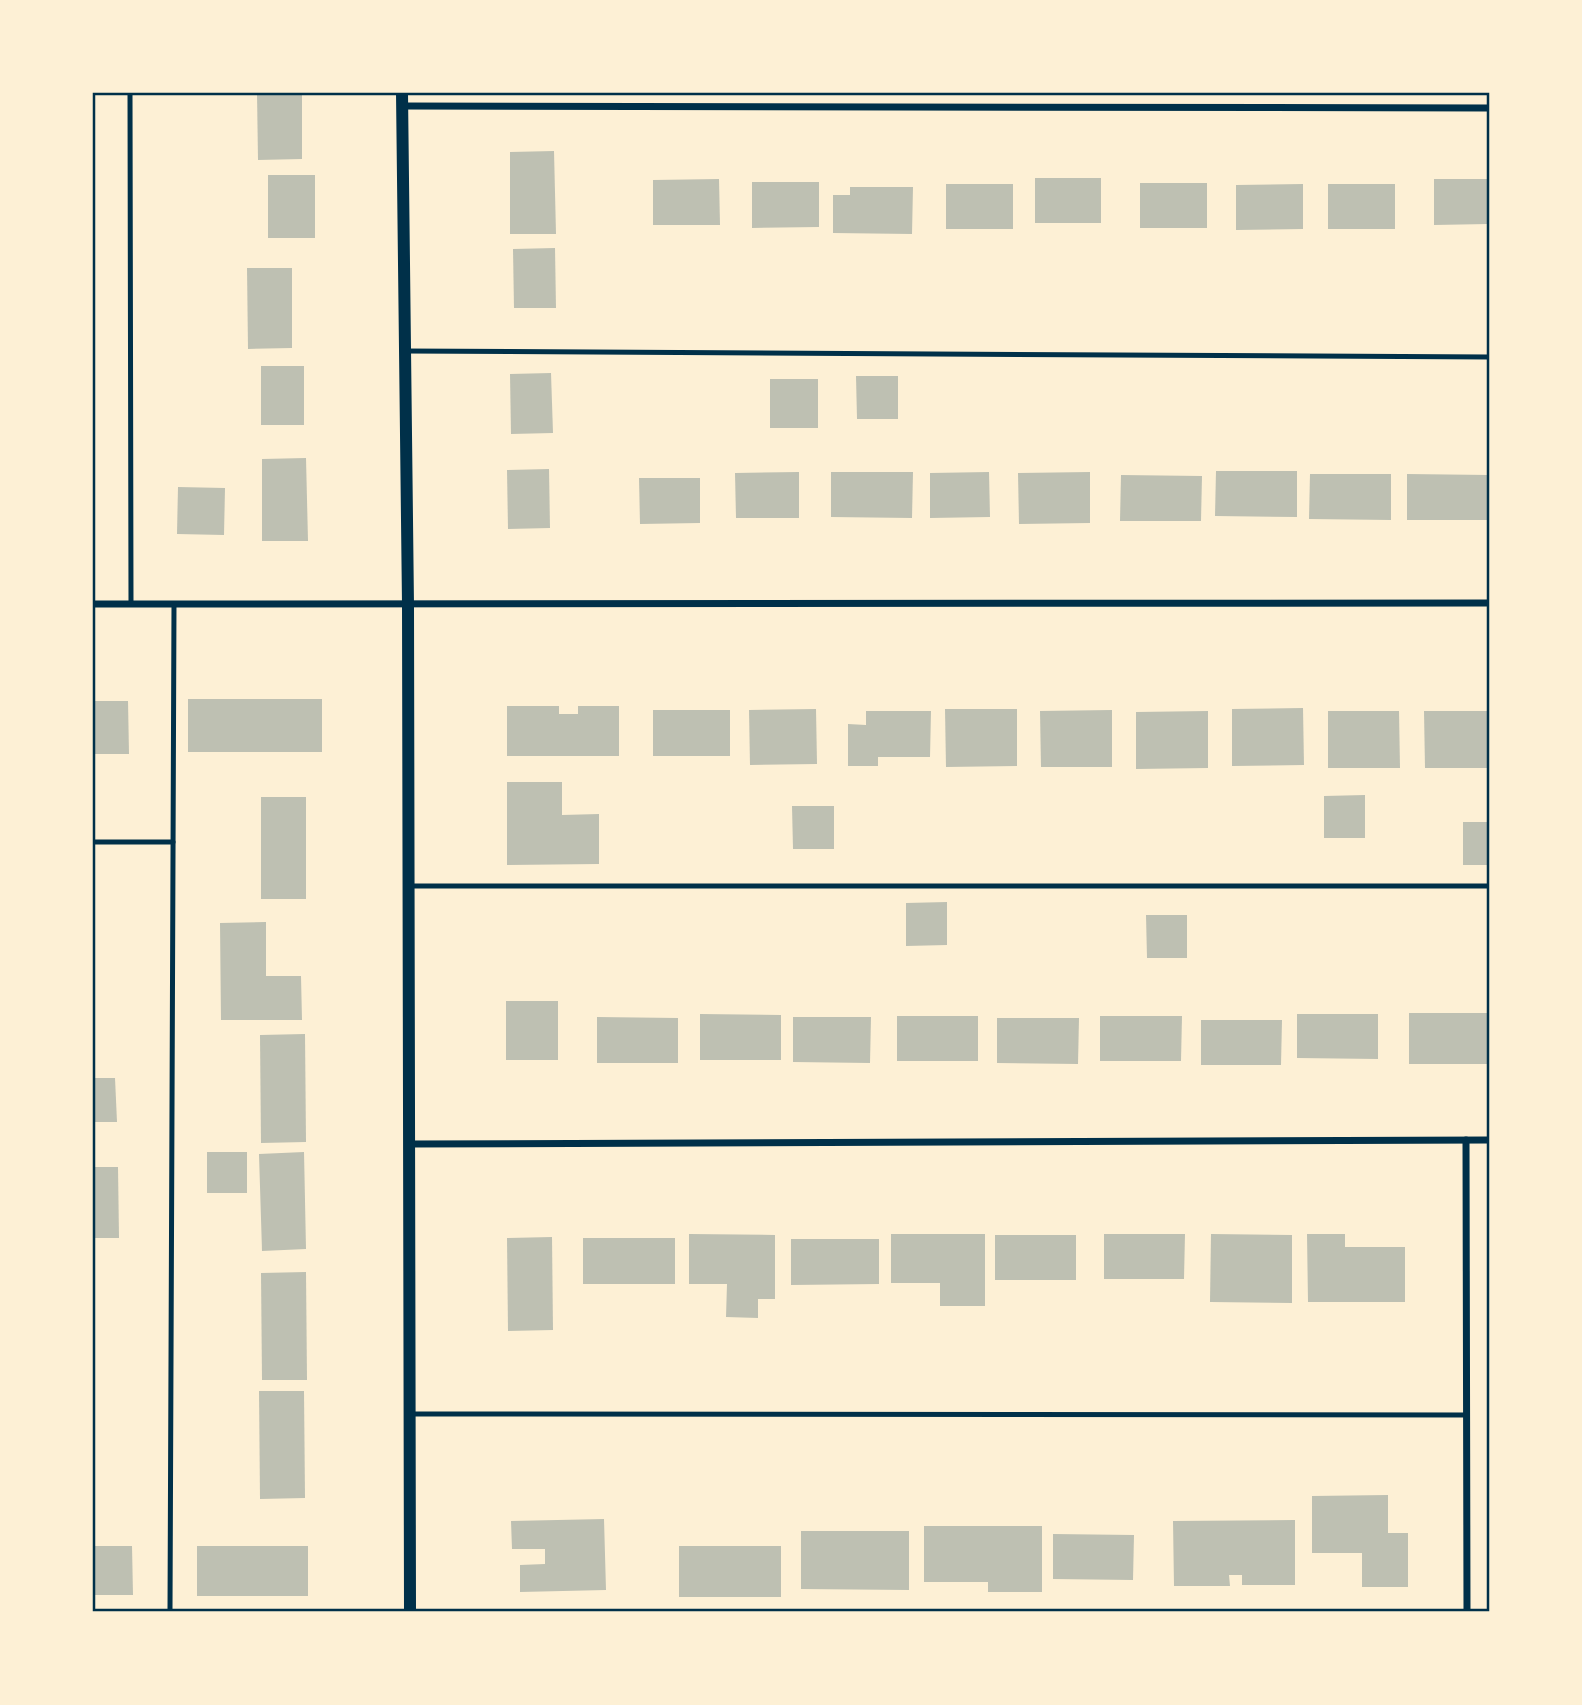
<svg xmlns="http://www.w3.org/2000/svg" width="1582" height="1705" font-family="'Varela Round',sans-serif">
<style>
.building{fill:#bec0b2}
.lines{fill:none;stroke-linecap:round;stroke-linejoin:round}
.service{stroke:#003049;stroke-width:5}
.minor{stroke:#003049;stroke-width:7}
.tertiary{stroke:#003049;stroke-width:12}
.neatline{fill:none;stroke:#003049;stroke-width:2.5}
</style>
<rect width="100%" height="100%" fill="#fdf0d5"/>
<g class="building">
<path d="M257,93H302V159L258,160Z"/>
<path d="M554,151L556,234H510V152Z"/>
<rect x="268" y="175" width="47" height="63"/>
<rect x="1035" y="178" width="66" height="45"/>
<path d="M719,179L720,225H653V180Z"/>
<path d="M1434,179H1488V224L1434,225Z"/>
<path d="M752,182H819V227L752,228Z"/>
<rect x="1140" y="183" width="67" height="45"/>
<rect x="946" y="184" width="67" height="45"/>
<path d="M1303,184V229L1236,230V185Z"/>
<rect x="1328" y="184" width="67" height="45"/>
<path d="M850,187H913L912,234L833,233V195H850Z"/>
<path d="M555,248L556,308H514L513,249Z"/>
<path d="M247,268H292V348L248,349Z"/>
<rect x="261" y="366" width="43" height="59"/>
<path d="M551,373L553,433L511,434L510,374Z"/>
<path d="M856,376H898V419H857Z"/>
<rect x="770" y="379" width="48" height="49"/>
<path d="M306,458L308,541H262V459Z"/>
<path d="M549,469L550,528L508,529L507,470Z"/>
<path d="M1216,471H1297V517L1215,516Z"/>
<path d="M799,472V518H736L735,473Z"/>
<path d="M831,472H913L912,518L831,517Z"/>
<path d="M989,472L990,517L930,518V473Z"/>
<path d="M1090,472V523L1019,524L1018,473Z"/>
<path d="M1310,474H1391V520L1309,519Z"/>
<path d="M1407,474L1489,475L1488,520H1407Z"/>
<path d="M1121,475L1202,476L1201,521H1120Z"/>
<path d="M639,478H700V523L640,524Z"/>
<path d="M178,487L225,488L224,535L177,534Z"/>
<rect x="188" y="699" width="134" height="53"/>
<path d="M93,701H128L129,754H93Z"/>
<path d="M507,706H559V714H578V706H619V756H507Z"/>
<path d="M1303,708L1304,765L1232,766V709Z"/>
<path d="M816,709L817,764L750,765L749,710Z"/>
<path d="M945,709H1017V766L946,767Z"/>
<rect x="653" y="710" width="77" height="46"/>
<path d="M1112,710V767H1041L1040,711Z"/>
<path d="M866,711H931L930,757H878V766H848V724L866,725Z"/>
<path d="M1208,711V768L1136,769V712Z"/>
<path d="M1328,711H1399L1400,768H1328Z"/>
<path d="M1424,711H1489V768H1425Z"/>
<path d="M507,782H562V815L599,814V864L507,865Z"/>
<path d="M1365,795V838H1324V796Z"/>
<rect x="261" y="797" width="45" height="102"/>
<path d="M792,806H834V849H793Z"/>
<rect x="1463" y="822" width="26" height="43"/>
<path d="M947,902V945L906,946V903Z"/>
<path d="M1146,915H1187V958H1147Z"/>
<path d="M266,922V976H301L302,1020H221L220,923Z"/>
<rect x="506" y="1001" width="52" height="59"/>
<rect x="1409" y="1013" width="79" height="51"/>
<path d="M700,1014L781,1015V1060H700Z"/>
<path d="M1297,1014H1378V1059L1297,1058Z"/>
<rect x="897" y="1016" width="81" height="45"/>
<path d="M1100,1016H1182L1181,1061H1100Z"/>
<path d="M597,1017L678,1018V1063H597Z"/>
<path d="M793,1017H871L870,1063L793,1062Z"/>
<path d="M997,1018H1079L1078,1064L997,1063Z"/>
<path d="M1201,1020H1282L1281,1065H1201Z"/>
<path d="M305,1034L306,1142L261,1143L260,1035Z"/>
<path d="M93,1078H115L117,1122H93Z"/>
<rect x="207" y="1152" width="40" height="41"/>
<path d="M304,1152L306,1249L262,1251L259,1154Z"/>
<path d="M93,1167H118L119,1238H93Z"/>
<path d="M689,1234L775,1235V1299H758V1318L726,1317L727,1284H689Z"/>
<path d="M891,1234H985V1306H940V1283H891Z"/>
<path d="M1104,1234H1185L1184,1279H1104Z"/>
<path d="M1211,1234L1292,1235V1303L1210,1302Z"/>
<path d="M1307,1234H1345V1247H1405V1302H1308Z"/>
<rect x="995" y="1235" width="81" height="45"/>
<path d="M552,1237L553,1330L508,1331L507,1238Z"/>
<rect x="583" y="1238" width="92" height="46"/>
<path d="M791,1239H879V1284L791,1285Z"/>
<path d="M306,1272L307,1380H262L261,1273Z"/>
<path d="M259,1391H304L305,1498L260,1499Z"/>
<path d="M1388,1495V1533H1408V1587H1362V1553H1312V1496Z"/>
<path d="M604,1519L606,1590L520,1592V1565L545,1564V1549H512L511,1521Z"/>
<path d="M1295,1520V1585H1242V1575H1229L1230,1586H1174L1173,1521Z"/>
<path d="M924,1526H1042V1592H988V1582H924Z"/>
<path d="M801,1531H909V1590L801,1589Z"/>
<path d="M1053,1534L1134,1535L1133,1580L1053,1579Z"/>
<path d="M93,1546H132L133,1595H93Z"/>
<rect x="197" y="1546" width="111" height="50"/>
<rect x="679" y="1546" width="102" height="51"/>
</g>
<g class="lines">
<g class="service">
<path d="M130,93L131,604"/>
<path d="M404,351L1489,357"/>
<path d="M93,842H173"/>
<path d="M407,886H1489"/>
<path d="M409,1414L1466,1415"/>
<path d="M170,1612L174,604"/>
</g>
<g class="minor">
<path d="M402,106L1489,108"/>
<path d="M93,604L1489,603"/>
<path d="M1466,1140L1467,1612"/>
<path d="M409,1144L1489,1140"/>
</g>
<path class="tertiary" d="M402,93L408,605L410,1612"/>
</g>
<rect width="1582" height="1705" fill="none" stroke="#fdf0d5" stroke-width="189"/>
<rect x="94" y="94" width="1394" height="1516" class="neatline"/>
</svg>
